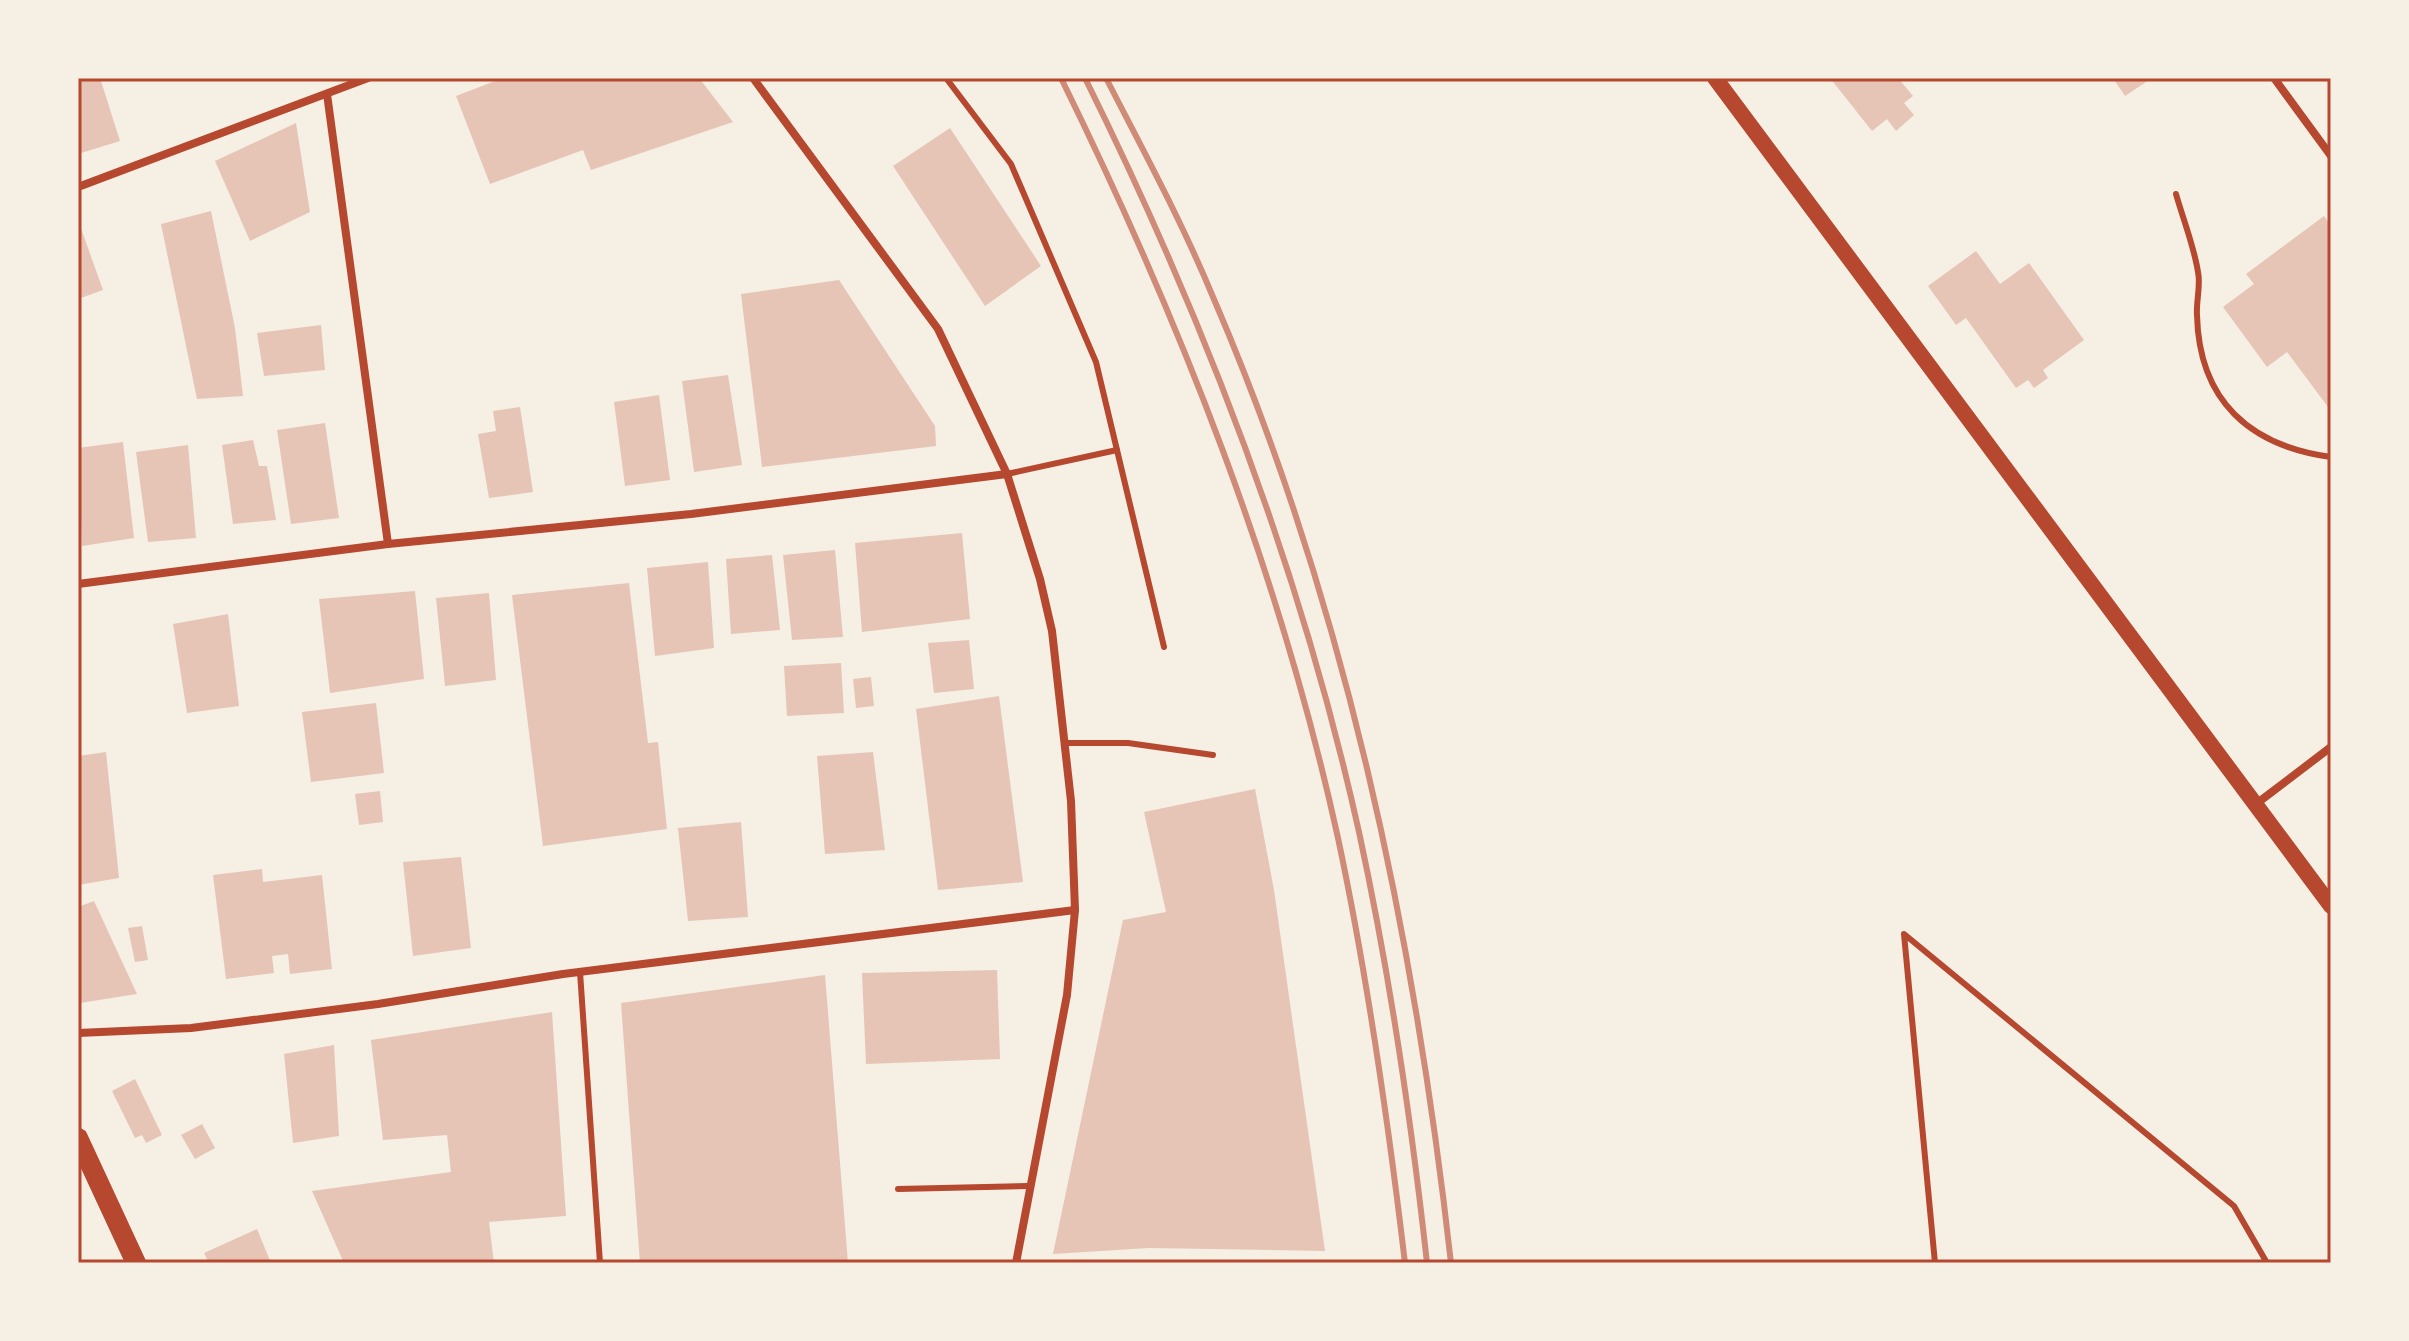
<svg xmlns="http://www.w3.org/2000/svg" width="2409" height="1341" font-family="'IBM Plex Serif',serif">
<style>
.building{fill:#e6c5b7}
.lines{fill:none;stroke-linecap:round;stroke-linejoin:round}
.service{stroke:#b5482f;stroke-width:6}
.minor{stroke:#b5482f;stroke-width:8}
.secondary{stroke:#b5482f;stroke-width:16}
.primary{stroke:#b5482f;stroke-width:20}
.rail{stroke:#cf8b77;stroke-width:6}
.neatline{fill:none;stroke:#b5482f;stroke-width:3}
</style>
<rect width="100%" height="100%" fill="#f6efe4"/>
<g class="building">
<path d="M78,78H100L120,141L78,154Z"/>
<path d="M503,78H699L733,122L591,170L583,150L490,184L456,96Z"/>
<path d="M1830,78H1898L1913,96L1904,103L1914,115L1896,131L1887,119L1872,131Z"/>
<path d="M2113,78H2152L2125,96Z"/>
<path d="M296,123L310,212L250,241L215,161Z"/>
<path d="M950,128L1041,266L985,306L893,166Z"/>
<path d="M211,211L235,328L243,396L197,399L161,224Z"/>
<path d="M2324,216L2331,226V411L2287,352L2267,367L2223,307L2254,284L2246,274Z"/>
<path d="M78,220L103,290L78,299Z"/>
<path d="M1976,251L2000,284L2029,263L2084,340L2043,370L2048,378L2034,388L2028,380L2016,388L1966,318L1956,325L1928,286Z"/>
<path d="M839,280L935,426L936,446L762,467L741,294Z"/>
<path d="M321,325L325,370L264,376L257,333Z"/>
<path d="M728,375L742,465L694,472L682,381Z"/>
<path d="M659,395L670,480L625,486L614,402Z"/>
<path d="M520,407L533,492L489,498L478,434L496,431L493,411Z"/>
<path d="M325,423L339,518L291,524L277,430Z"/>
<path d="M253,440L259,466H267L276,520L233,524L222,445Z"/>
<path d="M123,442L134,538L82,546L78,448Z"/>
<path d="M188,445L196,538L148,542L136,452Z"/>
<path d="M962,533L970,619L862,632L855,543Z"/>
<path d="M835,550L843,637L792,640L783,555Z"/>
<path d="M772,555L780,630L731,634L726,559Z"/>
<path d="M708,562L714,648L655,656L647,568Z"/>
<path d="M629,583L648,743L658,742L667,829L543,846L512,595Z"/>
<path d="M415,591L424,679L330,693L319,599Z"/>
<path d="M489,593L496,680L445,686L436,598Z"/>
<path d="M228,614L239,706L187,713L173,624Z"/>
<path d="M969,640L974,689L934,693L928,643Z"/>
<path d="M841,663L844,713L787,716L784,666Z"/>
<path d="M871,677L874,706L856,708L853,679Z"/>
<path d="M999,696L1023,882L938,890L916,709Z"/>
<path d="M376,703L384,773L311,782L302,712Z"/>
<path d="M106,752L119,878L78,885V756Z"/>
<path d="M873,752L885,850L825,854L817,756Z"/>
<path d="M1255,789L1274,890L1325,1251L1149,1248L1053,1254L1123,920L1166,912L1144,812Z"/>
<path d="M380,791L383,822L359,825L355,794Z"/>
<path d="M741,822L748,917L688,921L678,828Z"/>
<path d="M461,857L471,948L413,956L403,862Z"/>
<path d="M262,869L263,882L322,875L332,969L290,974L288,954L272,956L274,973L226,979L213,875Z"/>
<path d="M94,901L137,994L80,1003L78,907Z"/>
<path d="M142,926L148,960L135,962L128,928Z"/>
<path d="M997,970L1000,1059L866,1064L862,973Z"/>
<path d="M825,975L848,1263H640L621,1003Z"/>
<path d="M552,1012L566,1216L489,1222L494,1263H344L312,1191L451,1172L447,1135L383,1140L371,1040Z"/>
<path d="M334,1045L339,1136L293,1143L284,1054Z"/>
<path d="M135,1079L162,1135L146,1143L142,1135L135,1138L112,1091Z"/>
<path d="M202,1124L215,1148L195,1159L181,1135Z"/>
<path d="M257,1229L271,1263H209L204,1253Z"/>
</g>
<g class="lines">
<g class="service">
<path d="M946,78L1011,164L1096,362L1164,647"/>
<path d="M2176,194C2183,219 2194,246 2198,272C2201,285 2196,301 2197,315C2199,401 2250,446 2331,457"/>
<path d="M1007,474L1117,450"/>
<path d="M1066,743H1128L1213,755"/>
<path d="M580,972L600,1263"/>
<path d="M898,1189L1028,1186"/>
<path d="M1935,1263L1904,934L2234,1206L2267,1263"/>
</g>
<g class="minor">
<path d="M753,78L938,329L1007,474L1040,579L1052,631L1071,801L1075,910L1067,995L1016,1263"/>
<path d="M2274,78L2331,156"/>
<path d="M327,94L388,544"/>
<path d="M78,187L368,78"/>
<path d="M78,584L388,544L691,514L1007,474"/>
<path d="M2256,804L2331,747"/>
<path d="M78,1033L191,1028L378,1004L563,974L1075,910"/>
</g>
<path class="secondary" d="M1715,78L2331,906"/>
<path class="primary" d="M78,1138L136,1263"/>
<g class="rail">
<path d="M1061,78C1180,320 1280,573 1338,838C1368,979 1388,1120 1405,1263"/>
<path d="M1085,78C1204,318 1301,570 1359,832C1390,975 1411,1118 1427,1263"/>
<path d="M1106,78C1143,150 1182,222 1213,297C1345,603 1414,933 1451,1263"/>
</g>
</g>
<rect width="2409" height="1341" fill="none" stroke="#f6efe4" stroke-width="160"/>
<rect x="80" y="80" width="2249" height="1181" class="neatline"/>
</svg>
